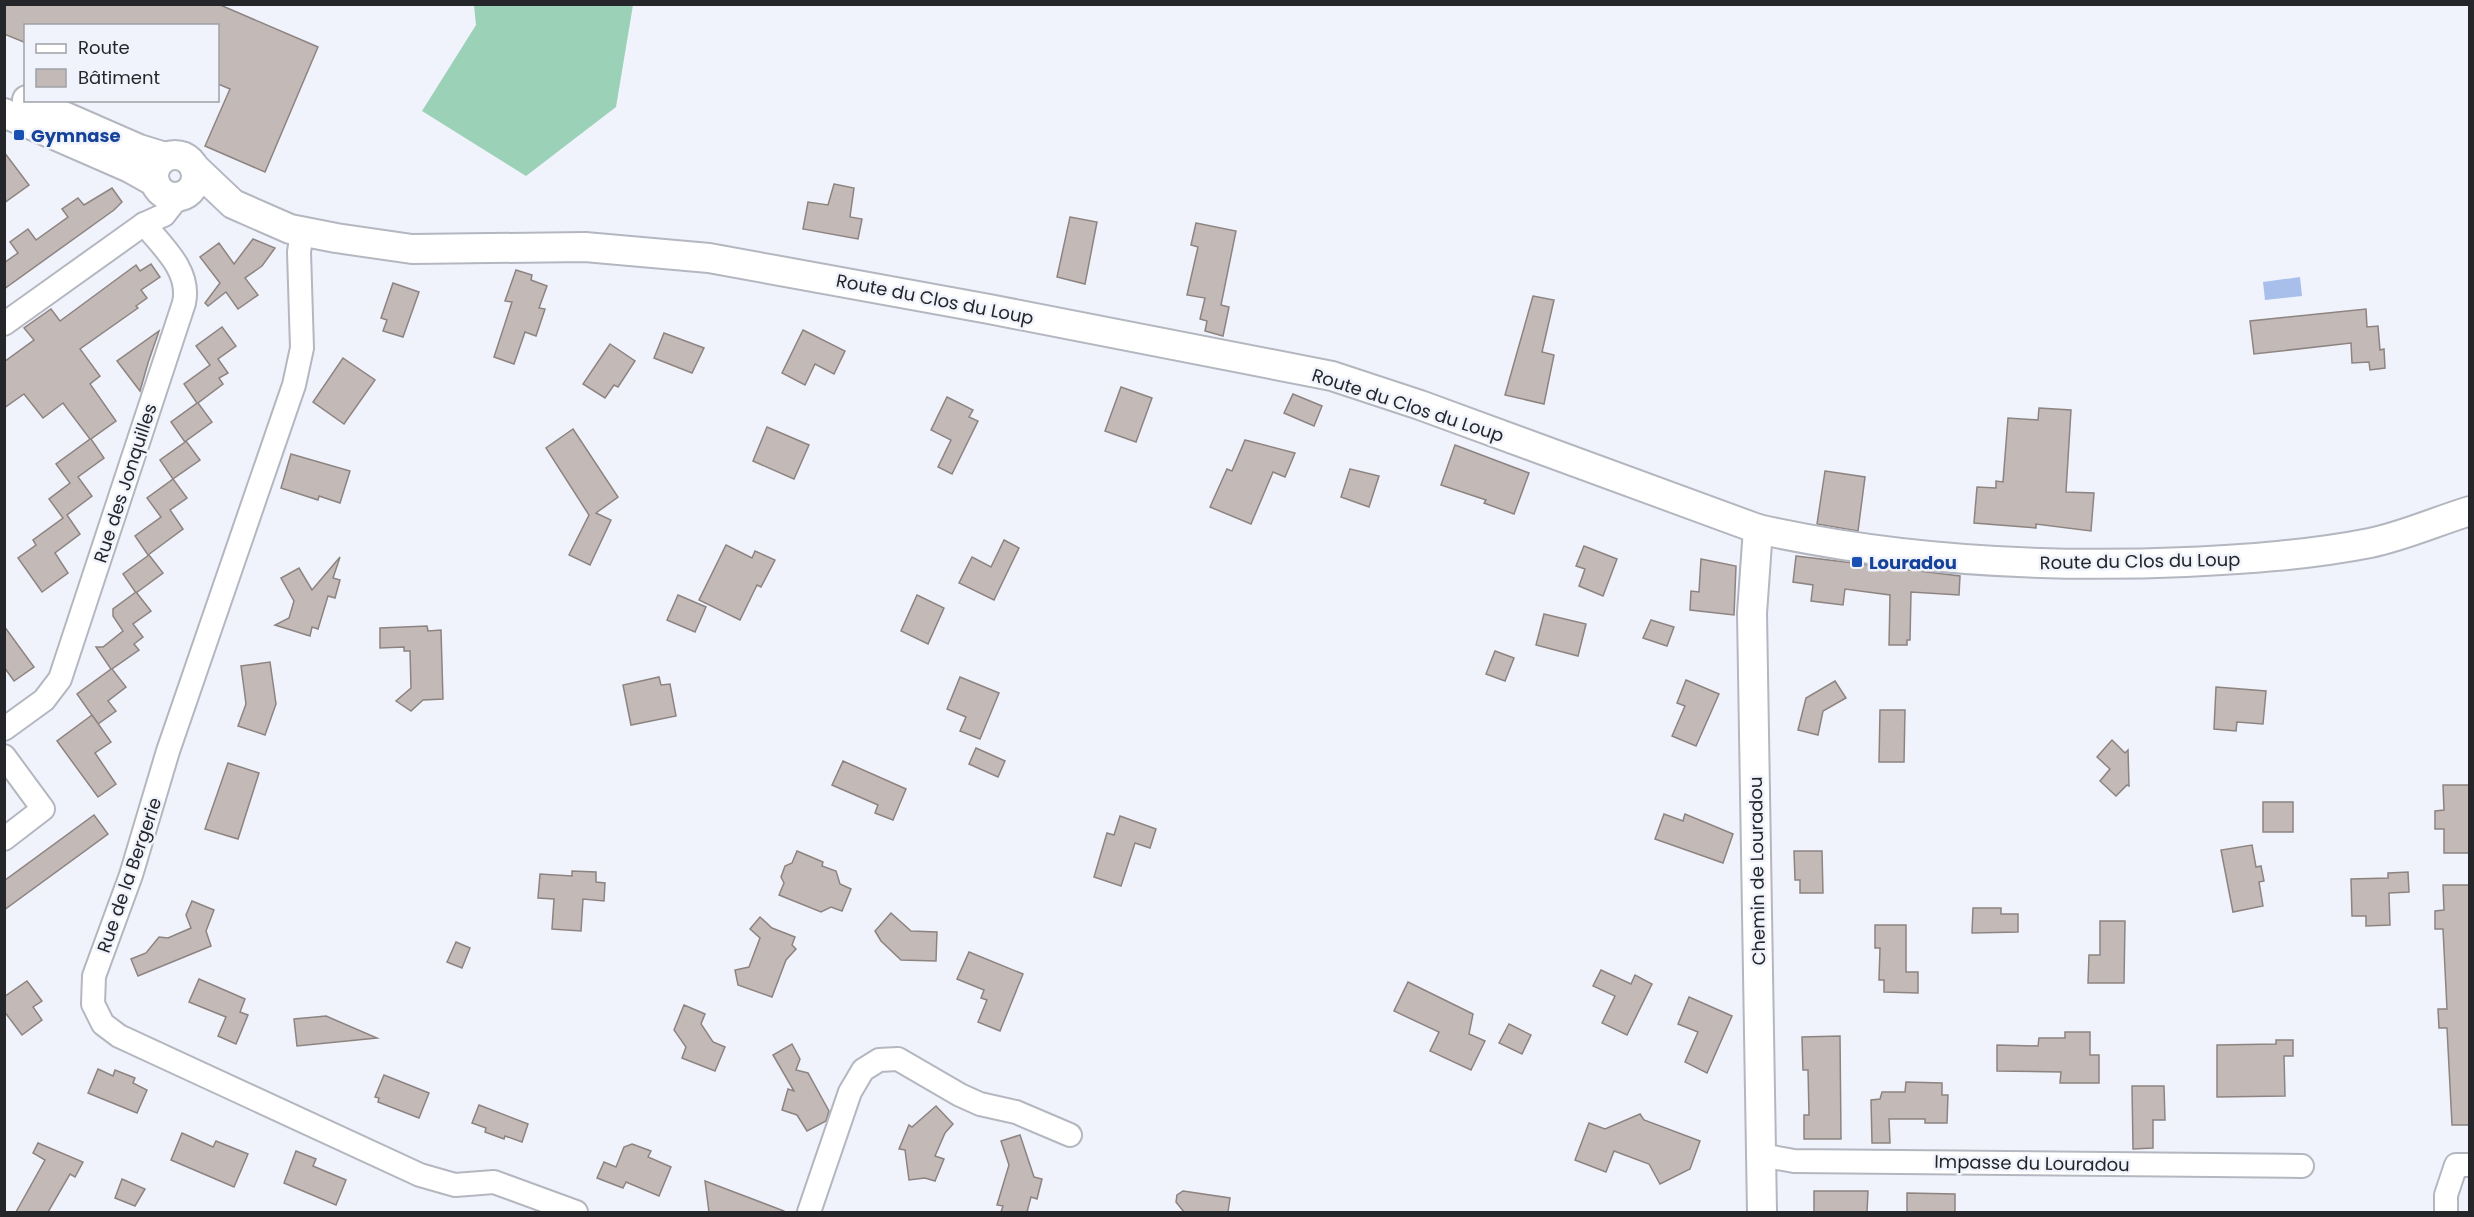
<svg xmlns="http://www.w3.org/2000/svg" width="2474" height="1217" font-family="Poppins,sans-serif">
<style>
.forest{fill:#9bd2b7}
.water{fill:#a8bfec}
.building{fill:#c3b9b6;stroke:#8d8481;stroke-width:1.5}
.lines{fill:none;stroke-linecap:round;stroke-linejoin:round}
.minor-casing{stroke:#b4b7bf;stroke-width:26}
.tertiary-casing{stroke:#b4b7bf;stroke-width:32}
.minor{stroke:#fff;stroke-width:22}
.tertiary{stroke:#fff;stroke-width:28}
.transit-dot{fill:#1a4fb4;stroke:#f0f3fc;stroke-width:2}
.labels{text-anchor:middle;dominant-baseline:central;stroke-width:5;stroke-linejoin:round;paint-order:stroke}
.transit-label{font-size:18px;font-weight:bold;fill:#164399;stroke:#f0f3fc;text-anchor:start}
.street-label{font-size:18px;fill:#25262a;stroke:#f0f3fc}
</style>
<rect width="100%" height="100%" fill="#f0f3fc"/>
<path class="forest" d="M474,5H633L616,107L526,176L422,111L476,25Z"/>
<path class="water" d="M2300,277L2302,296L2265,300L2263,282Z"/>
<g class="building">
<path d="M4,4H218L318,47L265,172L205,146L230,89L218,84V26H26V43L4,34Z"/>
<path d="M4,152L29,185L4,203Z"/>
<path d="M834,184L854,188L850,217L862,219L858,239L803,229L808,202L828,205Z"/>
<path d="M112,188L122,202L114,210L4,289V263L18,253L10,242L28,229L36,240L68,217L62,209L78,198L84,205Z"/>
<path d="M1070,217L1097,222L1085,284L1057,277Z"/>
<path d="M1196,223L1236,231L1221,305L1229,307L1223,336L1205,331L1207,321L1200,319L1205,298L1187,295L1198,247L1191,245Z"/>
<path d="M253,239L275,248L262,266L245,278L258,295L238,309L226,292L208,306L205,303L220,283L200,257L219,243L234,264Z"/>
<path d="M151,264L160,277L141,290L147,298L136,306L138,308L80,349L100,376L90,384L116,421L91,439L104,458L78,477L92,496L67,515L80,534L55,553L68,573L42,592L18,558L36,545L33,540L63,518L49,499L70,483L56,464L90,439L63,403L43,418L24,394L4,408V362L34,340L24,328L51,309L60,321L136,265L140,271Z"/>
<path d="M516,270L532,275L531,280L547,286L539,308L545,309L536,336L525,332L514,364L494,357L512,302L505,301Z"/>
<path d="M393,283L419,292L403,337L383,331L387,320L381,318Z"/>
<path d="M1533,296L1554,300L1542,352L1554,355L1544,404L1505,395Z"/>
<path d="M2366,309L2367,327L2378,326L2380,350L2384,349L2385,368L2370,370L2369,362L2352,363L2351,343L2254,354L2250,321Z"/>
<path d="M222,327L236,346L218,359L228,373L219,378L223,384L198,403L212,422L186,441L200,460L173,479L187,498L170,510L183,529L148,555L135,536L161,517L147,498L173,479L160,460L185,442L171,422L197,403L184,384L210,365L196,346Z"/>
<path d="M803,330L845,351L834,374L815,364L805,385L782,373Z"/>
<path d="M159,331L148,363L140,391L117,361Z"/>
<path d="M664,333L704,348L692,373L654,358Z"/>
<path d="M610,344L635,361L618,387L614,385L605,398L583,384Z"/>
<path d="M343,358L375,380L344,424L313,402Z"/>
<path d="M1121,387L1152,398L1136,442L1105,431Z"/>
<path d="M1293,394L1322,406L1314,426L1284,413Z"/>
<path d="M947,397L973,410L969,417L978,421L952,474L938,467L951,440L931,430Z"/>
<path d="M2039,408L2071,410L2066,492L2094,493L2091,531L2036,524V528L1974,523L1977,487L1996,488V481L2003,482L2008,418L2038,420Z"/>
<path d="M767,427L809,445L794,479L753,461Z"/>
<path d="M573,429L618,497L596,513L611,520L590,565L569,555L589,515L546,448Z"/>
<path d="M1245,440L1295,453L1285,477L1273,472L1251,524L1210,507L1227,469L1232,471Z"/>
<path d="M1455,445L1529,473L1514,514L1484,503L1486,500L1441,485Z"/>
<path d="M291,454L350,471L340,503L319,496L318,500L281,488Z"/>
<path d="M1350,469L1379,476L1369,507L1341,497Z"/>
<path d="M1825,471L1865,477L1858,531L1817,524Z"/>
<path d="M1004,540L1019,548L994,600L959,583L972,557L991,567Z"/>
<path d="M726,545L752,558L755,551L775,560L761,587L757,585L740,620L699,600Z"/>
<path d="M1584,546L1617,559L1603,596L1579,586L1585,569L1576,566Z"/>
<path d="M149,555L163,573L136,593L123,574Z"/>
<path d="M1796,556L1960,576L1959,595L1911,592L1910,640H1907V645H1889L1890,595L1845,589L1843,605L1811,601L1813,585L1793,582Z"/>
<path d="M340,557L333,578L340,580L335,598L328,596L318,629L312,627L310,636L275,625L289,618L294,601L281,578L299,568L312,590Z"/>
<path d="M1701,559L1736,566L1734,615L1690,610L1691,591L1699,592Z"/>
<path d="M136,592L151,611L133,624L143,637L134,644L139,650L112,669L126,687L108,701L116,711L98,724L77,694L111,669L96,647H103L123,631L113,616V609Z"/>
<path d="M678,595L706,607L695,632L667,620Z"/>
<path d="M917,595L944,608L928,644L901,631Z"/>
<path d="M1544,614L1586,624L1578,656L1536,645Z"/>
<path d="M1651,620L1674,627L1667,646L1643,638Z"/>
<path d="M4,626L34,667L14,681L4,667Z"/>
<path d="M427,626L428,631L441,630L443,699L423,700L411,711L396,701L411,688L410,651H404V647L380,648V628Z"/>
<path d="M1495,651L1514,658L1505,681L1486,674Z"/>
<path d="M270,662L276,704L265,735L238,726L246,704L241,666Z"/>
<path d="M659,677L661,685L670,684L676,716L631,725L623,685Z"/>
<path d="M960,677L999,693L980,739L960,731L966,717L947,709Z"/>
<path d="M1686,680L1719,694L1696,746L1672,736L1685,706L1677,703Z"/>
<path d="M1835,681L1846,698L1823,711L1818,735L1798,730L1806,698Z"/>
<path d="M2216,687L2266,691L2263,724L2237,722L2236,731L2214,729Z"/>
<path d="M1880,710H1905L1904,762H1879Z"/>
<path d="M92,715L111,742L95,753L116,784L98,797L57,741Z"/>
<path d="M2112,740L2125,753L2128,750L2129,786L2127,785L2116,796L2100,781L2110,769L2097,757Z"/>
<path d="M976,748L1005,761L998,777L969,764Z"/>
<path d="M843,761L906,789L893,820L875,813L878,805L832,785Z"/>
<path d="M228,763L259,773L238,839L205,829Z"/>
<path d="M2443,785H2469V853H2444V829H2435V811L2444,810Z"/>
<rect x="2263" y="802" width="30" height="30"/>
<path d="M1664,814L1683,821L1685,814L1733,834L1723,863L1655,839Z"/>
<path d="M94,815L108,834L4,910V881Z"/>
<path d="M1120,816L1156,829L1150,848L1135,843L1121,886L1094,877L1107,833L1114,835Z"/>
<path d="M2252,845L2256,867L2261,866L2264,881L2259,882L2263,906L2233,912L2221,850Z"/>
<path d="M797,851L823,862L822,866L836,871L840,884L851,889L842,911L831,907L821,912L779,895L784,883L781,877L785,866L792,863Z"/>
<path d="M1794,851H1822L1823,893H1800V880H1795Z"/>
<path d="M572,871L596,872V882L605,883L604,901L583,899L581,931L552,929L554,899L538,898L540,874L572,876Z"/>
<path d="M2408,872L2409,892L2389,893L2390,925L2366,926V916H2352L2351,879L2388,878V873Z"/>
<path d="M2443,885H2469V1125H2452L2447,1028H2439L2438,1009H2447L2443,929H2435V911L2444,910Z"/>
<path d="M192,901L214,910L206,931L211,946L138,976L131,959L146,953L159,937L168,938L191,928L186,915Z"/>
<path d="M1973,908H2001V914H2018V932L1972,933Z"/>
<path d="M891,913L911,931L937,932L936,961L901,960L881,941L875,931Z"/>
<path d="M760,917L772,928L795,937L792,945L796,949L786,960L772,997L738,985L735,970L749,967L760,938L750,929Z"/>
<path d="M2100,921H2125L2124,983H2088L2089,955H2100Z"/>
<path d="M1875,925H1906V972H1918V993L1884,992V980H1879L1880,948H1875Z"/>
<path d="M456,942L470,948L462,968L447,962Z"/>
<path d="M969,952L1023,974L1000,1031L978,1022L987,1000L981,998L984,990L957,979Z"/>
<path d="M1601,970L1631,984L1635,975L1652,984L1627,1035L1602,1023L1615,996L1593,986Z"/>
<path d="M199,979L245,999L240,1012L248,1015L236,1044L218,1036L226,1017L189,1002Z"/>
<path d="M27,981L42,1001L33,1007L42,1020L22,1035L4,1011V997Z"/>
<path d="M1408,982L1473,1014L1469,1034L1485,1041L1471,1070L1430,1051L1439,1032L1394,1011Z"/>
<path d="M1689,997L1732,1016L1707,1073L1685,1062L1698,1032L1678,1024Z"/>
<path d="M684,1005L705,1014L701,1024L713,1042L725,1047L715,1071L682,1058L686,1047L674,1030Z"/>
<path d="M326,1016L377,1038L297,1046L294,1019Z"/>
<path d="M1509,1024L1531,1035L1522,1054L1499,1043Z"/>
<path d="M2065,1032H2090V1055H2099V1083H2060L2061,1072L1997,1071V1045L2038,1046L2039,1038H2065Z"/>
<path d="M1840,1036L1841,1139H1804V1115H1809L1808,1070H1803L1802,1037Z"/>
<path d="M2276,1040H2293V1056H2284L2285,1096L2217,1097V1045L2276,1044Z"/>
<path d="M792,1044L800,1059L796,1070L808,1073L829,1111L826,1121L807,1131L797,1115L782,1110L788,1089L794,1091L773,1055Z"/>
<path d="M98,1069L113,1076L115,1070L135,1078L133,1083L147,1090L137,1113L88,1093Z"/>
<path d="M384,1075L429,1093L419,1118L378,1102L379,1098L375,1097Z"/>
<path d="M1906,1082L1942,1083V1095H1948L1947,1123H1925V1119H1889L1890,1143H1872L1871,1100L1880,1099L1882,1092H1905Z"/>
<path d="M2132,1086H2164L2165,1120H2153V1148L2133,1149Z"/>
<path d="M479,1105L528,1124L522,1142L505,1136L504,1139L485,1132L486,1128L472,1123Z"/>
<path d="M936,1106L953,1124L945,1133L935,1156L944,1159L935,1181L925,1178L909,1180L905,1150L899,1149L909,1125L912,1127Z"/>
<path d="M1640,1114L1644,1120L1700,1141L1690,1169L1660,1184L1649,1164L1614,1151L1606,1172L1575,1160L1589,1123L1605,1129Z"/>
<path d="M182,1133L213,1147L216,1141L248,1154L234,1187L171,1160Z"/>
<path d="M1020,1135L1034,1177L1042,1179L1037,1199L1031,1197L1027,1212H1001L1003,1206L997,1205L1009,1165L1001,1141Z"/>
<path d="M38,1143L83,1162L75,1177L70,1174L48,1212H16L45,1160L33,1153Z"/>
<path d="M632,1144L651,1151L648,1157L671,1167L659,1196L626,1182L623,1188L597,1178L604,1162L616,1167L624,1147Z"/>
<path d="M296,1151L316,1159L313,1166L346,1180L336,1205L284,1183Z"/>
<path d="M122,1179L145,1189L135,1206L115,1198Z"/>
<path d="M705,1181L784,1211V1212H709Z"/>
<path d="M1183,1191L1230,1198L1228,1212H1184L1176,1202L1177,1195Z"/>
<path d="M1814,1191H1868L1867,1212H1814Z"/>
<path d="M1907,1193L1955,1194V1212H1907Z"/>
</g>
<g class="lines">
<defs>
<g id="minor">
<path d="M302,232L299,252L302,348L294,385L168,751L131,875L94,976L93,1004L103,1024L119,1036L420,1175L455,1185L494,1182L576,1212"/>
<path d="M4,324L144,224L164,215L178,197"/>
<path d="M4,729L44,700L60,679L184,303C191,271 163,247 144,224"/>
<path d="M4,756L43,809L4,839"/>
<path d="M1761,1155L1794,1161L2302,1166"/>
<path d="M809,1212L850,1092L863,1070L879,1060L898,1059L960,1095L980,1104L1016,1112L1070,1135"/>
<path d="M2446,1212V1195L2456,1165H2470"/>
</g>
<g id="tertiary">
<path d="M27,100L139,149L165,157"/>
<path d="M4,113L130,168L155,182"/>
<circle cx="175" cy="176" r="21"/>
<path d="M194,167L233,204L290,229L336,238L412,249L585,247L709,258L989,309L1332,376L1420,405L1758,529C1897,560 2043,568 2186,562C2248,559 2309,555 2370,543C2404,536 2437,521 2470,511"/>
<path d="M1758,529L1752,613L1762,1212"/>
</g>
</defs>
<use href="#minor" class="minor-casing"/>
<use href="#tertiary" class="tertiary-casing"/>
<use href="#minor" class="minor"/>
<use href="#tertiary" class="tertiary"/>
</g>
<g class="transit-dot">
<rect x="13" y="129" width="12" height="12" rx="3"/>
<rect x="1851" y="556" width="12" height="12" rx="3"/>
</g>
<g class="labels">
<g class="transit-label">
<text x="31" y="135">Gymnase</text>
<text x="1869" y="562">Louradou</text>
</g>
<g class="street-label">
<text transform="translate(935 299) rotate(11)">Route du Clos du Loup</text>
<text transform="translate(1408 405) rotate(18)">Route du Clos du Loup</text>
<text transform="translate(125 483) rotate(-72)">Rue des Jonquilles</text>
<text transform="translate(2140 561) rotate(-1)">Route du Clos du Loup</text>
<text transform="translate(1757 871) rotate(-91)">Chemin de Louradou</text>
<text transform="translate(129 875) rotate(-71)">Rue de la Bergerie</text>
<text transform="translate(2032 1163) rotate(1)">Impasse du Louradou</text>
</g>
</g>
<rect width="2474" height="1217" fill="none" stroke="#25262a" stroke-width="12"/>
<rect x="24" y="24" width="195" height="78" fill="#f0f3fc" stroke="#9fa1a8" stroke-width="1.5"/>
<rect x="36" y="44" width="30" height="9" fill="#ffffff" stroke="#9fa1a8" stroke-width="1.5"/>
<text x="78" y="54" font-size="18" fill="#25262a">Route</text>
<rect x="36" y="69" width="30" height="18" fill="#c3b9b6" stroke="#9fa1a8" stroke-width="1.5"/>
<text x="78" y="84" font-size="18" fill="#25262a">Bâtiment</text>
</svg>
